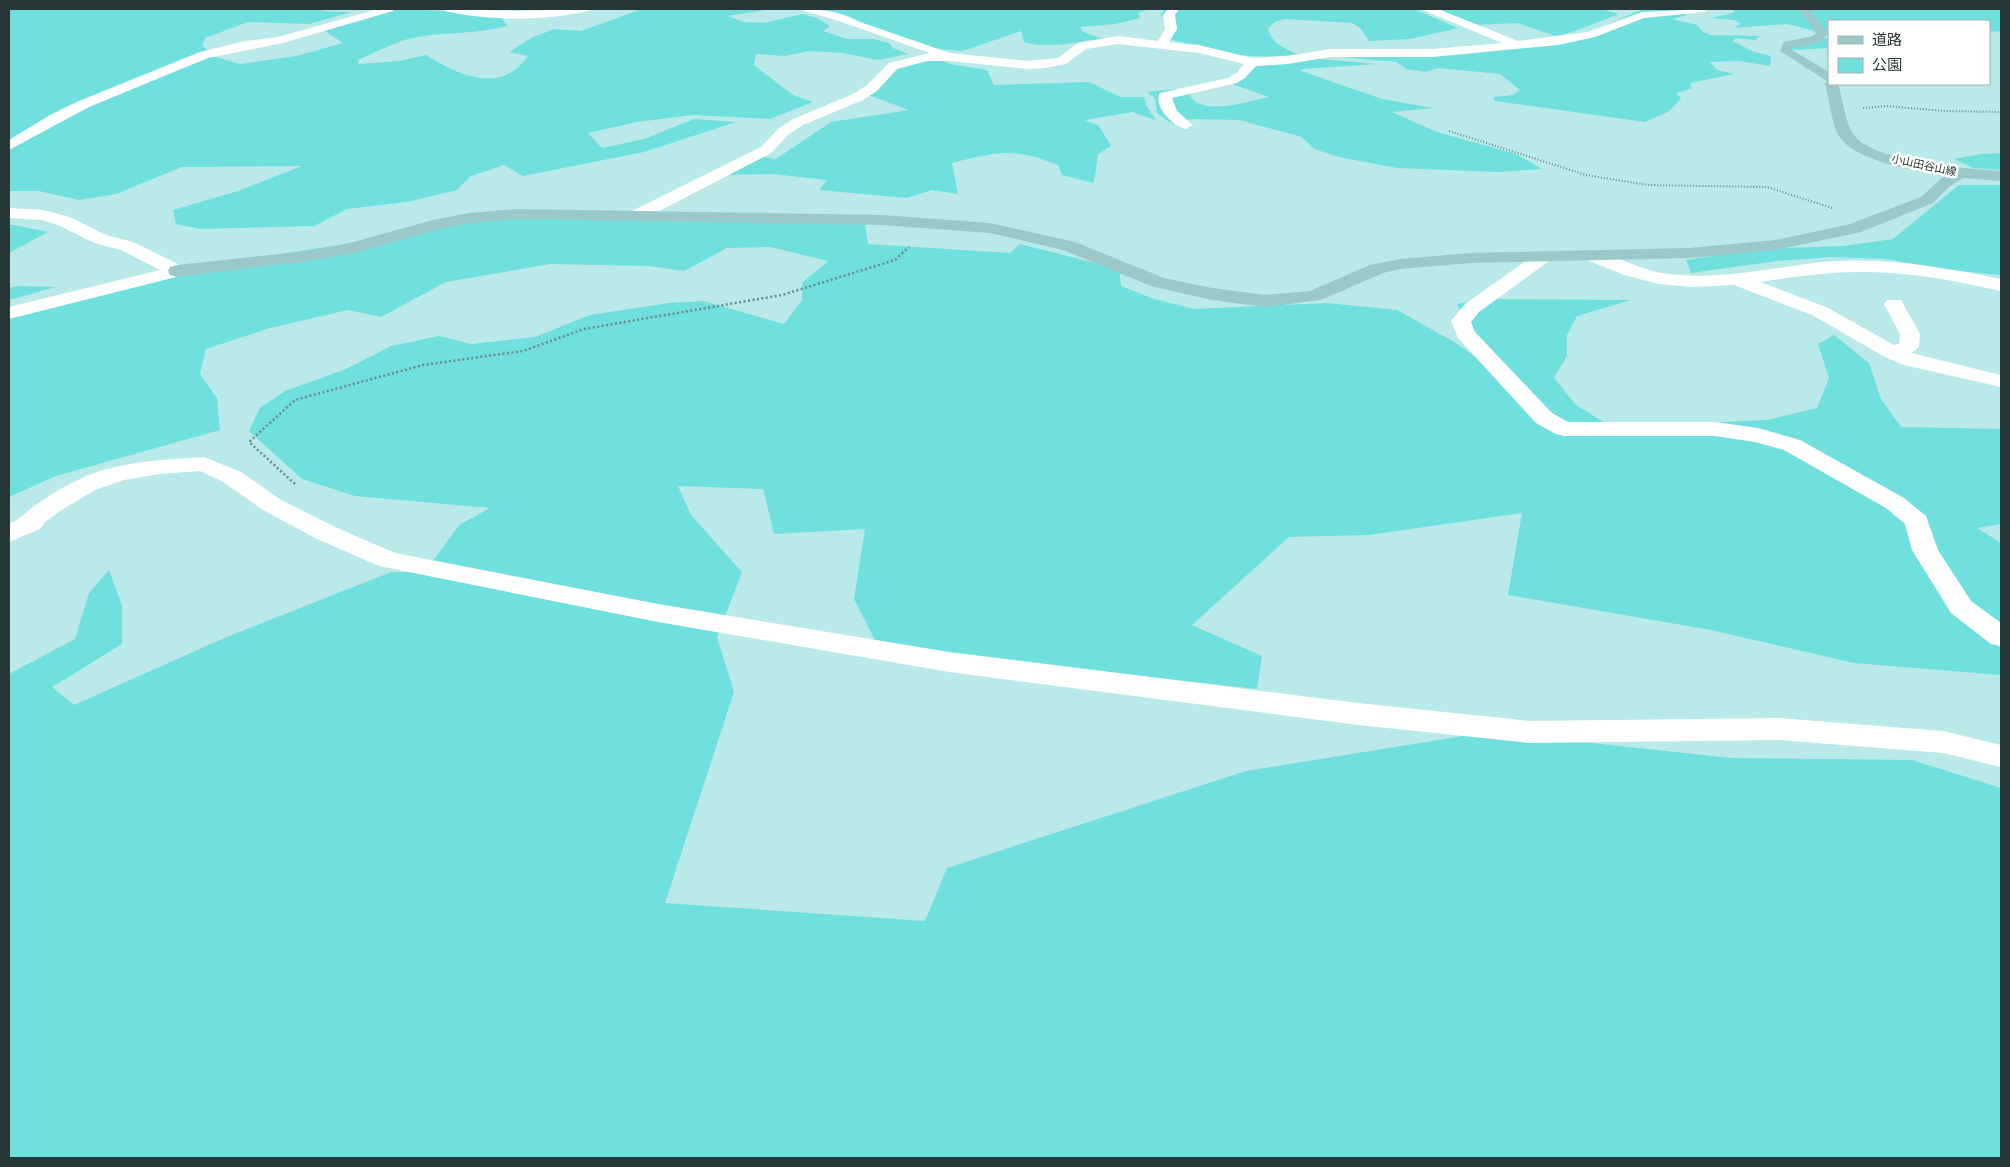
<svg xmlns="http://www.w3.org/2000/svg" width="2010" height="1167" font-family="Arial,'Noto Sans JP',sans-serif">
<style>
.green{fill:#70e0df}
.lines{fill:none;stroke-linecap:round;stroke-linejoin:round}
.path-far1{stroke:#6a8b8a;stroke-width:2;stroke-dasharray:1 2;stroke-linecap:butt}
.path{stroke:#6a8b8a;stroke-width:2.5;stroke-dasharray:2 2.5;stroke-linecap:butt}
.street{fill:#fff;fill-rule:evenodd}
.secondary{fill:#9bc9c9;fill-rule:evenodd}
.labels{text-anchor:middle;dominant-baseline:central;stroke-width:5;stroke-linejoin:round;paint-order:stroke}
.far-street-label{font-size:11px;fill:#253837;stroke:#fff}
</style>
<rect width="100%" height="100%" fill="#b9e9e8"/>
<g class="green">
<path d="M9,9H326L321,11L352,12L309,24L248,22L205,38L202,46L216,57L240,64L296,56L343,43L325,31L347,22L397,9L498,13L507,26C475,35 441,31 408,39C391,44 374,53 358,60L359,64L399,61L426,55C459,76 501,95 528,56L509,52L533,37L555,29L581,31L642,9H771L728,16L743,22L764,23L803,14L817,18L830,26L823,31L847,39H873L889,43L893,48L908,54L877,60L843,53L809,51L785,56L756,54L754,65L793,95L813,102L770,119L693,115L637,122L588,133L602,148L644,139L694,119L736,122L644,152L523,176L504,165L471,176L457,190L407,202L347,209L314,226L200,229L176,224L173,210L238,191L302,166L182,167L116,194L79,200L39,191H9Z"/>
<path d="M818,9H1150L1138,13L1140,18L1115,24L1080,27L1082,31L1102,39C1076,41 1049,50 1024,42L1021,31L963,51L926,48Z"/>
<path d="M1161,9H1414L1458,28L1410,39L1369,41L1360,28L1352,23L1285,19L1275,22L1268,28C1271,43 1284,48 1297,54C1249,61 1218,52 1172,40L1168,36L1167,24L1161,14L1165,9Z"/>
<path d="M1432,9H1601L1619,14L1575,31L1556,36L1517,23L1473,25Z"/>
<path d="M1643,9H1677L1687,15L1672,19L1697,25L1703,32L1711,35L1760,36L1755,40L1735,38L1733,41L1754,52L1771,56L1770,66L1739,61L1710,62L1717,70L1734,74L1690,83L1692,88L1677,93L1681,99L1668,112L1645,122L1495,101L1493,97L1513,95L1520,90L1500,74L1438,68L1426,72L1406,69L1397,62L1329,56L1568,42Z"/>
<path d="M1732,9H2001V32L1989,31V21H1829V48L1794,50L1791,48L1827,38V34L1787,24L1734,28L1741,24L1735,20L1712,18L1735,12Z"/>
<path d="M937,58L950,64L987,70L994,85L1089,82L1120,97H1144L1147,107L1156,120L1132,112L1085,120L1099,126L1111,146L1098,154L1094,183L1062,175L1058,165C1014,147 997,152 952,163L958,194L932,190L907,198L819,190L827,180L772,174L712,175L750,155L776,159L831,122L909,110L863,93L882,73Z"/>
<path d="M1319,59L1377,64L1302,69L1301,71L1382,99L1434,108L1392,112L1437,132L1516,154L1542,169L1498,172L1397,168L1339,157L1314,149L1302,137L1239,120L1190,119L1177,124L1169,122L1157,113L1155,98L1147,92L1175,89L1189,94C1201,118 1247,101 1269,97L1226,82L1240,68L1258,64Z"/>
<path d="M2001,153V170L1973,168L1954,159L1981,154Z"/>
<path d="M1959,185H2001V275L1950,270L1885,259L1832,257L1777,261L1691,273L1686,260L1755,249L1843,246L1893,239Z"/>
<path d="M599,215L681,222L740,217L865,224L868,244L1010,253L1020,244L1119,269L1121,286L1154,299L1194,309L1327,303L1397,310L1451,340L1479,359L1457,304L1484,299L1631,300L1577,316L1567,335V356L1554,378L1576,405L1612,427L1767,420L1817,408L1829,378L1818,344L1834,335L1869,363L1881,399L1901,427L2001,429V524L1977,528L2001,543V636L1968,625L2001,648V675L1854,663L1711,630L1508,595L1522,513L1369,535L1289,537L1192,625L1262,656L1257,689L878,646L854,599L865,529L774,534L763,489L678,486L691,515L742,572L717,637L734,692L665,903L925,921L947,868L1246,771L1488,732L1731,758L1912,760L2001,788V1158H9V674L75,639L89,593L109,570L122,606V644L52,687L74,705L222,639L391,572H425L459,525L490,508L355,496L302,479L249,431L260,408L285,391L346,369L391,346L439,336L471,344L535,337L590,315L669,303L703,301L784,324L802,300V283L828,261L770,247L727,248L684,271L649,266L550,264L446,282L381,317L348,310L270,328L206,349L200,374L217,398L220,430L56,476L9,497V317L229,262L410,234L479,218Z"/>
<path d="M9,225H14L48,232L9,253Z"/>
<path d="M17,286L56,287L9,300V288Z"/>
</g>
<g class="lines">
<g class="path-far1">
<path d="M1863,108L1886,106L1944,111L2001,112"/>
<path d="M1449,131L1586,175L1648,185L1767,187L1832,208"/>
</g>
<path class="path" d="M295,484L249,442L295,400L423,365L523,351L584,329L782,295L895,260L909,247"/>
<g class="street">
<path d="M378,9H394L393,11L283,43L208,58L89,107L9,150V140L50,115L79,101L200,52L245,41L278,37Z"/>
<path d="M444,9L516,11L589,9L588,11C547,21 486,21 445,11Z"/>
<path d="M803,9C824,9 841,12 860,22L950,53L1027,61L1058,58L1078,43L1118,36L1158,41L1165,29L1163,15L1168,9H1179L1175,15L1177,29L1169,42L1199,45L1252,58L1288,56L1330,49H1432L1502,43L1425,11L1424,9H1438L1518,41L1588,32L1642,12L1709,9L1704,12L1644,18L1595,37L1558,45L1432,57H1330L1288,64L1256,66L1245,78L1237,83L1172,98L1177,111L1193,125L1186,129C1173,126 1153,107 1160,93L1228,78L1236,73L1244,64L1199,53L1118,44L1086,49L1066,64L1044,68L1027,69L950,61H927L897,69L877,91L863,100L803,125L789,134L771,153L642,220H630L628,216L630,212L761,147L779,128L793,119L853,94L867,85L889,63L930,53C888,39 847,22 804,11Z"/>
<path d="M9,208L43,210L70,217L106,235L133,242L184,267L186,271L184,275L9,319V307L160,270L121,250L94,243L58,225L42,220L9,218Z"/>
<path d="M1593,251C1619,257 1642,271 1669,274C1725,281 1780,265 1835,261C1892,258 1947,268 2001,279V291C1955,281 1908,271 1860,272C1826,272 1793,277 1760,282L1826,307L1894,345L1899,344L1900,334L1884,304L1887,300H1901L1920,334L1919,347L1911,353L2001,375V387L1904,365L1885,357L1812,315L1734,285L1692,287L1659,284L1624,275L1587,260L1584,256L1587,252Z"/>
<path d="M1543,252L1549,253L1552,257L1549,261L1479,312L1471,322L1475,332L1552,413L1568,422H1715L1758,428L1800,440L1904,498L1926,516L1938,550L1971,601L2001,623V646L1991,644L1951,613L1912,550L1905,524L1886,508L1784,450L1755,442L1715,436H1564L1556,434L1536,423L1458,338L1451,321L1465,304L1537,253Z"/>
<path d="M204,457L241,472L281,500L335,527L395,553L658,604L949,652L1358,703L1530,721L1779,718L1943,731L2001,745V767L1943,753L1779,740L1530,743L1358,725L949,672L658,622L379,566L317,539L263,510L223,482L200,471L159,474L124,480L95,490L60,511L45,522L40,529L9,542V524C19,520 24,514 33,507C47,497 61,488 76,481C114,461 162,460 204,457Z"/>
</g>
<path class="secondary" d="M1799,9H1809L1828,33L1821,42L1793,48L1792,50L1829,72V84H1838C1843,99 1844,118 1852,132C1867,162 1970,169 2001,171V181L1963,178L1949,187L1933,203L1861,232L1776,250L1689,258L1470,263L1400,269L1383,273L1321,300L1265,307L1212,300L1151,286L1063,250L990,233L882,225L516,219L469,223L436,230L358,252L308,261L177,277L170,275L168,271L170,267L177,265L308,251L350,243L433,220L469,213L516,209L882,215L990,223L1075,242L1164,278L1212,288L1265,295L1310,291L1370,265L1400,259L1470,253L1689,248L1776,240L1850,224L1921,197L1945,175C1918,172 1854,161 1839,136C1832,125 1829,98 1825,84L1827,81L1780,51L1784,42L1813,36L1816,33Z"/>
</g>
<g class="labels">
<g class="far-street-label">
<text transform="translate(1924 165) rotate(12)">小山田谷山線</text>
</g>
</g>
<rect width="2010" height="1167" fill="none" stroke="#253837" stroke-width="20"/>
<rect x="1828" y="20" width="162" height="65" fill="#ffffff" stroke="#a8afaf"/>
<rect x="1838" y="36" width="25" height="8" fill="#9bc9c9" stroke="#a8afaf"/>
<text x="1872" y="45" font-size="15" fill="#253837">道路</text>
<rect x="1838" y="58" width="25" height="15" fill="#70e0df" stroke="#a8afaf"/>
<text x="1872" y="70" font-size="15" fill="#253837">公園</text>
</svg>
